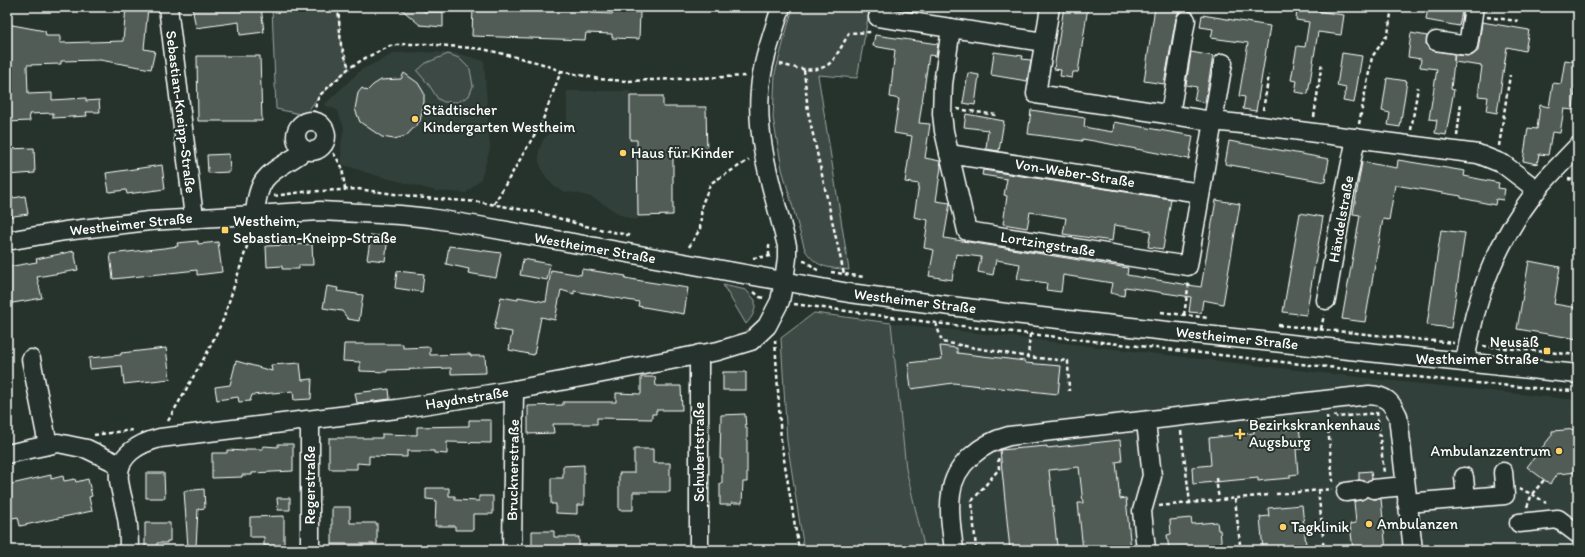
<svg xmlns="http://www.w3.org/2000/svg" width="1585" height="557" font-family="Itim,sans-serif">
<style>
.built{fill:#333f3a}
.green{fill:#3e4944;stroke:#9ea4a2}
.building{fill:#515c57;stroke:#fff}
.lines{fill:none;stroke-linecap:round;stroke-linejoin:round}
.minor-casing{stroke:#fff;stroke-width:21}
.path{stroke:#fff;stroke-width:2.5;stroke-dasharray:4 3;stroke-linecap:butt}
.minor{stroke:#26332d;stroke-width:18}
.poi-dot{fill:#ffd166;stroke:#26332d;stroke-width:1.5}
.labels{text-anchor:middle;dominant-baseline:central;stroke-width:4;stroke-linejoin:round;paint-order:stroke}
.poi-label{font-size:15px;fill:#fff;stroke:#26332d;text-anchor:start}
.street-label{font-size:15px;fill:#fff;stroke:#26332d}
</style>
<rect width="100%" height="100%" fill="#26332d"/>
<filter id="ink" filterUnits="userSpaceOnUse"><feTurbulence type="fractalNoise" baseFrequency=".025" numOctaves="2"/><feDisplacementMap in="SourceGraphic" scale="8" xChannelSelector="R" yChannelSelector="G"/><feConvolveMatrix kernelMatrix="1 2 1 2 8 2 1 2 1" color-interpolation-filters="sRGB"/></filter>
<g filter="url(#ink)">
<g class="built">
<path d="M419,52L456,53L484,61L490,149L481,179L466,193L436,191L371,174L342,164L341,145L344,127L337,110L324,105L361,70L395,53Z"/>
<path d="M567,91H630V96H663V112H679V107H706L707,156L673,157V215L638,216V220L631,219L621,215L594,198L576,193L566,192L556,188L549,181L543,172L539,161V150L543,140L551,132L567,129Z"/>
<path d="M891,323L1383,380L1578,400V550H925L906,469Z"/>
</g>
<g class="green">
<path d="M272,7H338L341,45L349,68L319,96L305,115L276,109Z"/>
<path d="M793,7H870L857,78L818,75L849,270C827,267 818,269 805,250L782,169L773,118L775,73Z"/>
<path d="M448,54L459,58L470,69L473,86L469,96L458,102H444L438,99L429,85L417,71L426,63Z"/>
<path d="M723,285L746,290L755,300C756,311 753,316 746,324Z"/>
<path d="M814,313L891,323L906,469L925,550H804L787,441L781,338Z"/>
</g>
<g class="building">
<path d="M126,7H148L144,49L155,51L151,69L100,60L61,61V64L27,65L28,94L52,93V100L86,98V101L99,100L100,112H86L87,116L53,118V113L29,114L30,121L7,122V24L45,31L46,36H60V43L123,41Z"/>
<path d="M192,7H261L264,32L240,35L239,22L196,28Z"/>
<path d="M399,7H419L425,12H443V27L420,25Z"/>
<path d="M473,7H590V13L613,14V11L640,12L639,39L612,38V34L586,33L585,40L472,36Z"/>
<path d="M1064,7H1088L1078,72H1073L1072,78L1060,76L1061,70L1054,69Z"/>
<path d="M1155,7L1179,11L1176,18L1164,84L1144,81Z"/>
<path d="M1428,7H1463L1459,26L1426,20Z"/>
<path d="M1297,8L1344,15L1341,35L1318,32L1308,94L1295,92L1297,81L1291,80L1297,46L1305,47L1309,22L1296,20Z"/>
<path d="M1202,15L1270,26L1256,111L1243,109L1245,97L1239,96L1248,43L1211,38L1213,29L1200,27Z"/>
<path d="M1482,22L1529,30L1525,51L1507,47L1497,113L1486,111L1488,97L1478,96L1482,66L1454,62L1451,89L1454,90L1446,135L1435,133L1437,120L1429,119L1437,69L1420,67L1421,59L1408,57L1411,33L1427,36L1426,44L1429,49L1434,51L1454,54V61L1455,55L1471,56L1478,51Z"/>
<path d="M875,35L938,44L936,56L929,55L919,123L930,124L925,158L940,161L941,167L936,201L950,203L944,238L1128,268L1127,275L1201,287L1216,200L1240,204L1223,304L1203,300L1201,313L1189,312L1191,297L1125,287L1124,296L1110,293L1112,283L1063,275L1061,292L1046,290L1047,283L1017,279L1020,264L996,260L993,275L978,272L981,257L956,254L952,280L929,276L934,250L924,248L928,220L914,217L919,184L905,182L912,136L894,133L899,99L890,97L895,50L873,46Z"/>
<path d="M994,52L1023,56L1022,59L1031,60L1027,81L991,75Z"/>
<path d="M1191,52L1213,56L1205,103L1194,100L1197,87L1186,85Z"/>
<path d="M1342,53L1362,56L1354,103L1343,101L1346,88L1337,86Z"/>
<path d="M197,56H260L262,121H198Z"/>
<path d="M1565,60L1578,62L1573,110L1564,109L1560,133L1552,132L1548,155L1539,154L1537,164L1523,161L1528,128L1537,129L1540,105L1549,107L1553,83L1561,84Z"/>
<path d="M404,73L418,83L424,93V102L420,121L406,136L394,139L382,137L360,122L355,109L358,93L362,88L367,91L373,85L381,80L401,79Z"/>
<path d="M968,73L979,75L975,105L963,103Z"/>
<path d="M1387,78L1407,81L1400,127L1388,125L1390,113L1382,111Z"/>
<path d="M630,96H663V107H706L707,156L673,157V215L638,216L637,140H630Z"/>
<path d="M1031,110L1085,118L1084,127L1095,129L1113,132L1114,122L1193,136L1189,159L1094,141L1082,139V141L1028,134Z"/>
<path d="M966,114L1004,121L999,151L986,149L988,130L964,127Z"/>
<path d="M1229,141L1329,159L1325,182L1225,164Z"/>
<path d="M34,148L35,173L7,175V149Z"/>
<path d="M229,154L230,172L208,173L207,155Z"/>
<path d="M1398,160L1465,171L1464,176L1499,183L1498,188L1505,189L1503,200L1496,199L1495,205L1461,198V196L1395,185L1389,220L1383,219L1365,322L1342,319L1360,215L1353,214L1362,162L1397,168Z"/>
<path d="M162,165L165,189L127,194L126,190L109,192L106,173Z"/>
<path d="M983,170L1171,199L1163,249L1148,247L1151,231L1133,228L1114,225L1112,241L1063,234L1066,218L1030,212L1027,228L1003,224L1007,196L1004,195L1007,179L982,175Z"/>
<path d="M25,196L28,214L7,217V199Z"/>
<path d="M1300,213L1323,217L1306,315L1283,312Z"/>
<path d="M1441,230L1465,233L1451,328L1427,325Z"/>
<path d="M371,235L388,237L385,261L367,259Z"/>
<path d="M198,241V244L218,242L222,272L197,275V270L113,279L110,254L164,248L178,246L177,243Z"/>
<path d="M312,244L313,265H299V269H282V266L267,267L266,246Z"/>
<path d="M449,246L501,253L496,278L468,273L469,269L446,264Z"/>
<path d="M74,251L78,270L37,277L42,298L7,304V267L37,262L36,259Z"/>
<path d="M523,259L550,264L547,280L520,275Z"/>
<path d="M1529,261L1560,267L1554,304L1578,308V339L1517,329Z"/>
<path d="M582,269L626,276L625,278L642,281L688,288L684,314L638,306L639,302L574,291V294L561,290L555,320L541,317L534,355L509,350L512,332L494,329L501,297L518,300V297L546,302L551,270L581,275Z"/>
<path d="M397,271L424,274L422,292L395,288Z"/>
<path d="M327,286L338,288L337,291L363,295L359,321L348,319L342,311L323,308Z"/>
<path d="M344,344H403V348L430,347V355L470,354L471,356H485L486,373L451,374V368L387,370V372L360,371V362L343,361Z"/>
<path d="M940,346L957,348V353L1025,361V363L1061,366L1058,394L953,383L911,389L908,363L942,359Z"/>
<path d="M166,348L170,379L124,384L122,366L90,369L89,358L121,355V353Z"/>
<path d="M236,361L272,371L271,365L300,363L302,380L312,379L311,399L294,400L293,391L252,395L250,401L239,402L238,397L217,400L215,387L230,385Z"/>
<rect x="723" y="372" width="23" height="18"/>
<path d="M641,377H655L656,386H681L682,410H656V414H652V419L597,418V424H553L554,433L528,434V406L563,405V402H616V393L641,394Z"/>
<path d="M389,389L390,399L357,403L355,393Z"/>
<path d="M745,414L746,428H747V482H743L742,503H731V505H720V483H722V459H720L721,415Z"/>
<path d="M469,420H491V443L447,442V454L434,453V451H407V457L369,456V464L357,463V469H329V438H382V434L417,435V427L469,426Z"/>
<path d="M1284,426L1285,430L1299,428L1302,449H1296L1298,474L1290,475V478L1267,480L1258,481V478L1193,484L1192,467L1211,465L1209,438L1254,433V429Z"/>
<path d="M1578,429V472L1557,474L1550,484L1527,467L1552,435V431Z"/>
<path d="M1120,440L1122,461L1116,462L1120,499L1126,498L1131,550H1083L1078,503H1083L1079,467L1049,470L1057,546L1010,550L1000,450L1047,446V448Z"/>
<path d="M278,444H293V471L252,473V475H242V477L212,478V453H227V450L246,451V449H263V446L278,447Z"/>
<path d="M634,449H653V463H670V492H633V510H619V473H634Z"/>
<path d="M584,465V505H577V514L556,513V504H551V478H563V466Z"/>
<path d="M1371,471L1372,479L1366,482L1359,480V472Z"/>
<path d="M146,473H164L165,498H146Z"/>
<path d="M51,475V479L63,476L64,481L75,479L76,482L88,479L92,496L89,497L92,511L20,526L18,517L7,519V485Z"/>
<path d="M426,488H449V496H455V500L479,501V496H493V514H473V530H455V526H435L436,500L426,499Z"/>
<path d="M204,489L205,508L198,509L196,547H188L184,491Z"/>
<path d="M1367,497L1374,499H1381L1386,550H1353L1350,524L1356,523L1354,501L1362,500Z"/>
<path d="M277,498H290V510H278Z"/>
<path d="M1302,505L1306,545H1304L1305,550H1263L1260,517L1269,516L1268,508Z"/>
<path d="M332,507H350V523H377V544H332Z"/>
<path d="M284,516V545L264,546V537H250V517Z"/>
<path d="M1191,518L1192,524L1217,522L1218,530H1220L1222,550H1169L1167,535L1171,534L1170,520Z"/>
<path d="M145,523H170V541H167V543H157V550H145Z"/>
<path d="M532,531H554V537H579V550H532Z"/>
</g>
<g class="lines">
<defs>
<g id="minor">
<path d="M168,7L194,217"/>
<path d="M1050,7L1036,94L1212,121L1261,126L1478,154L1503,164L1537,190"/>
<path d="M878,17L1044,42"/>
<path d="M951,28L943,84L942,114L944,131L967,231L1188,266L1223,63"/>
<path d="M1436,41L1468,46L1474,7"/>
<path d="M1170,114L1186,20"/>
<circle cx="311" cy="136" r="15"/>
<path d="M949,154L1200,193"/>
<path d="M255,214C258,174 270,174 300,154L304,150"/>
<path d="M7,241L65,231L149,221L320,211L400,215L429,218L479,226L849,293L1014,314L1167,331L1578,374"/>
<path d="M1326,300L1344,197L1356,138"/>
<path d="M31,359L48,445"/>
<path d="M1465,362C1475,297 1496,243 1536,191C1549,175 1564,161 1578,146"/>
<path d="M1146,422L1152,476L1142,511L1146,550"/>
<path d="M7,454L58,443L87,449L120,465"/>
<path d="M1464,477L1466,498"/>
<path d="M1373,489L1405,486"/>
<path d="M1346,492L1360,490"/>
<path d="M1407,503L1505,495L1503,472"/>
<path d="M1519,523L1558,519L1578,534"/>
<path d="M129,550C129,538 129,525 126,513C124,502 120,491 119,480C116,455 140,443 160,438L397,409L448,401L514,390L718,351L751,341L767,326L780,301L784,281L787,258V246C775,196 755,143 760,90C762,61 773,34 781,7"/>
<path d="M310,550V420"/>
<path d="M512,550L514,390"/>
<path d="M699,550V354"/>
<path d="M954,550C952,532 948,512 951,494C954,464 982,443 1009,436L1369,395C1386,396 1391,401 1398,416L1413,550"/>
</g>
</defs>
<use href="#minor" class="minor-casing"/>
<g class="path">
<path d="M338,7L341,45L349,68"/>
<path d="M1487,17L1518,21"/>
<path d="M780,64C796,68 820,76 833,60C839,52 844,42 849,33L873,32"/>
<path d="M804,70L808,112L844,274"/>
<path d="M957,109L996,115"/>
<path d="M1263,110L1269,75"/>
<path d="M1314,117L1322,62"/>
<path d="M312,121L313,114L319,96L349,68L367,57L390,46L405,44H427L483,49L540,63L561,71L599,79L627,81L747,76"/>
<path d="M1359,124L1372,57L1388,34L1392,7"/>
<path d="M1411,130L1418,87"/>
<path d="M1457,136L1461,103"/>
<path d="M326,141L342,167L345,189"/>
<path d="M1499,146L1510,75"/>
<path d="M1568,179L1578,181"/>
<path d="M274,196L303,192L357,189L425,198L479,202L541,213L585,226L632,236"/>
<path d="M494,204L542,122L561,71"/>
<path d="M689,247L700,229L702,204L711,183L749,160"/>
<path d="M769,256V244"/>
<path d="M753,258L772,256"/>
<path d="M803,261C809,261 812,268 818,270"/>
<path d="M831,272L864,277"/>
<path d="M754,292L760,297L764,298"/>
<path d="M794,304L936,323L1030,334L1463,382L1572,391"/>
<path d="M1161,312L1209,318"/>
<path d="M1184,315L1189,282"/>
<path d="M936,323L942,342L1028,357"/>
<path d="M1278,325L1454,343"/>
<path d="M1321,329L1324,315"/>
<path d="M1030,334L1028,357L1068,361L1069,391"/>
<path d="M775,340L781,441L799,550"/>
<path d="M1483,346L1578,355"/>
<path d="M1377,412L1384,473"/>
<path d="M1334,415L1337,417L1376,413"/>
<path d="M1327,416L1333,482"/>
<path d="M168,421L207,353L223,320L252,231"/>
<path d="M1181,431L1190,503L1268,495"/>
<path d="M94,435L133,430"/>
<path d="M1216,478L1219,500"/>
<path d="M1519,489L1532,494L1546,503"/>
<path d="M1318,490L1323,535"/>
<path d="M1276,494L1332,489"/>
<path d="M1235,499L1240,544"/>
<path d="M1159,506L1190,503"/>
<path d="M1527,507L1532,494L1544,480"/>
<path d="M1323,542L1324,550"/>
<path d="M1040,548V550"/>
<path d="M976,550L972,501L999,469L998,456"/>
</g>
<use href="#minor" class="minor"/>
</g>
</g>
<g class="poi-dot">
<circle cx="415" cy="119" r="4"/>
<circle cx="623" cy="153" r="4"/>
<rect x="221" y="226" width="8" height="8" rx="2"/>
<rect x="1543" y="347" width="8" height="8" rx="2"/>
<path d="M1238 428h4v4h4v4h-4v4h-4v-4h-4v-4h4z"/>
<circle cx="1559" cy="451" r="4"/>
<circle cx="1369" cy="524" r="4"/>
<circle cx="1283" cy="527" r="4"/>
</g>
<g class="labels">
<g class="poi-label">
<text x="423" y="110">Städtischer<tspan x="423" dy="17">Kindergarten Westheim</tspan></text>
<text x="631" y="153">Haus für Kinder</text>
<text x="233" y="221">Westheim,<tspan x="233" dy="17">Sebastian-Kneipp-Straße</tspan></text>
<text x="1539" y="342" text-anchor="end">Neusäß<tspan x="1539" dy="17">Westheimer Straße</tspan></text>
<text x="1249" y="425">Bezirkskrankenhaus<tspan x="1249" dy="17">Augsburg</tspan></text>
<text x="1551" y="451" text-anchor="end">Ambulanzzentrum</text>
<text x="1377" y="524">Ambulanzen</text>
<text x="1291" y="527">Tagklinik</text>
</g>
<g class="street-label">
<text transform="translate(181 112) rotate(83)">Sebastian-Kneipp-Straße</text>
<text transform="translate(1075 173) rotate(9)">Von-Weber-Straße</text>
<text transform="translate(1341 219) rotate(-80)">Händelstraße</text>
<text transform="translate(131 224) rotate(-6)">Westheimer Straße</text>
<text transform="translate(1048 244) rotate(9)">Lortzingstraße</text>
<text transform="translate(595 248) rotate(10)">Westheimer Straße</text>
<text transform="translate(915 301) rotate(7)">Westheimer Straße</text>
<text transform="translate(1237 338) rotate(6)">Westheimer Straße</text>
<text transform="translate(467 398) rotate(-9)">Haydnstraße</text>
<text transform="translate(699 452) rotate(-90)">Schubertstraße</text>
<text transform="translate(513 470) rotate(-89)">Brucknerstraße</text>
<text transform="translate(310 485) rotate(-90)">Regerstraße</text>
</g>
</g>
<rect width="1585" height="557" fill="none" stroke="#26332d" stroke-width="24"/>
<rect x="12" y="12" width="1561" height="533" fill="none" stroke="#fff" stroke-width="1.5" filter="url(#ink)"/>
</svg>
